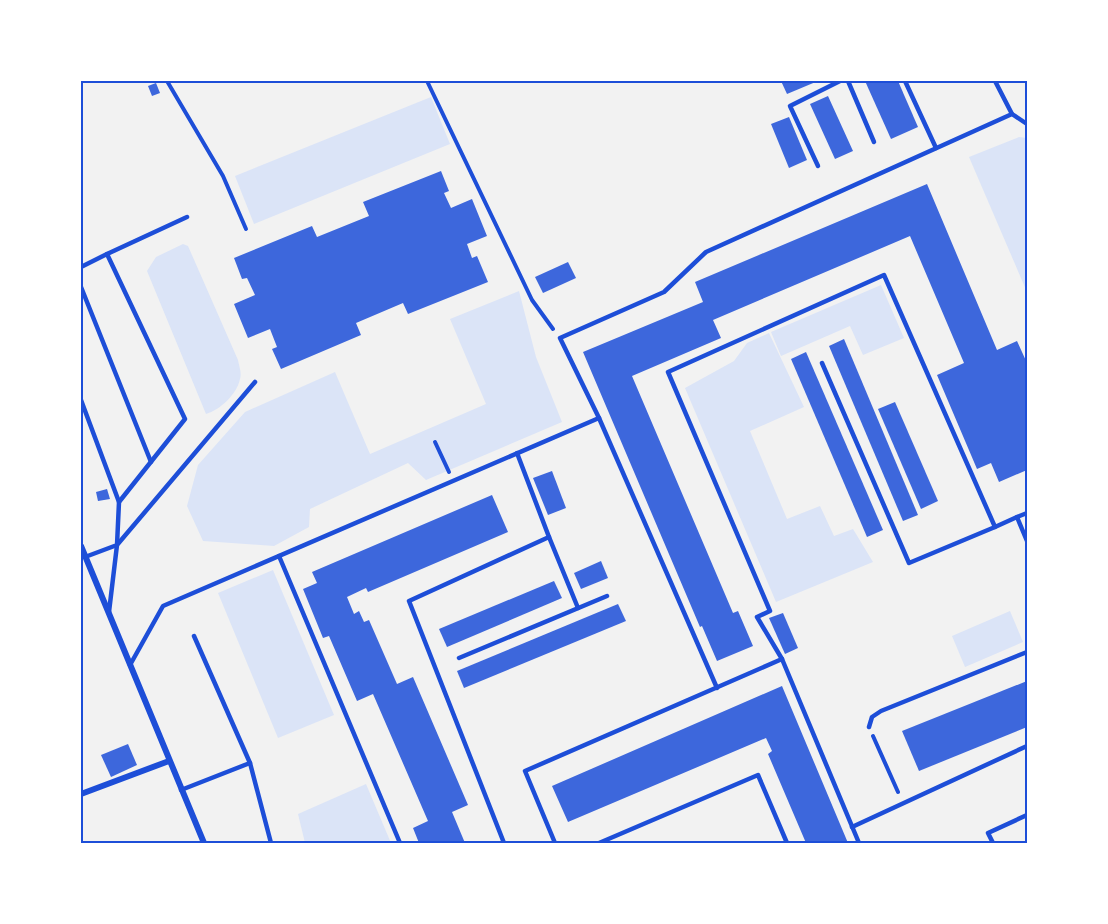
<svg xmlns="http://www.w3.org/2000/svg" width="1108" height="924" font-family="Mulish,sans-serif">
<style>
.green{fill:#dbe4f7}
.building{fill:#3d67dc}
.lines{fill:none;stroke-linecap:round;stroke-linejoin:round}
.path{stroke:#1d4ed8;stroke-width:4}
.service{stroke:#1d4ed8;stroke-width:4.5}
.minor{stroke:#1d4ed8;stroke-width:6}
.neatline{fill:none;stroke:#1d4ed8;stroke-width:2}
</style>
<rect width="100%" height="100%" fill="#f2f2f2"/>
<g class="green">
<path d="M431,97L450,144L254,224L235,176Z"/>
<path d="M1019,137L1027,138V292L969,157Z"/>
<path d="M183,244L188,246L238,360C239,366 242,373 240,379C237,394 220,410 206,414L147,271L156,257Z"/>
<path d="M881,285L904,338L863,355L850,326L781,356L771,332Z"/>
<path d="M519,291L536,357L562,422L426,480L408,463L310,509L309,527L274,546L203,541L187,506L198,465L245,412L335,372L370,454L486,404L450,319Z"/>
<path d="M769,333L804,407L750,431L787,519L820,506L834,536L853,529L873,562L776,602L685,388L734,361L747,343Z"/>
<path d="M273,570L334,715L278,738L218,593Z"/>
<path d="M1010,611L1023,642L965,667L952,636Z"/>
<path d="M366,784L391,843H305L298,814Z"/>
</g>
<g class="building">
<path d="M781,81H818L787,94Z"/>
<path d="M865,81H898L918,127L891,139Z"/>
<path d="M156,83L160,93L152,96L148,86Z"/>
<path d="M828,96L853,151L835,159L810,104Z"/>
<path d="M789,117L807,160L789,168L771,124Z"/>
<path d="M441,171L449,191L444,193L451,208L472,199L487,236L467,244L472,258L477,256L488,282L408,314L403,303L356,323L361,335L281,369L272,349L277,347L270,329L248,338L234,304L255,295L247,278L242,279L234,258L312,226L317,237L369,216L363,202Z"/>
<path d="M927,184L997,350L1017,341L1027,363V470L999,482L991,463L977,469L937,375L964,363L910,236L713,320L721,338L632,376L733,613L738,611L753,646L717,661L702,626L700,627L583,352L703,302L695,282Z"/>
<path d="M568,262L576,278L543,293L535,277Z"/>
<path d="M844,339L918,515L903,521L829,346Z"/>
<path d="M806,352L883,530L867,537L791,359Z"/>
<path d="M895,402L938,501L921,509L878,409Z"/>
<path d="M552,471L566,508L548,515L533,478Z"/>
<path d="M107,489L110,499L98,501L96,492Z"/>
<path d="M492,495L508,532L368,592L366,588L347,597L354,614L359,611L364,622L369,620L397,684L413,677L468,805L452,812L465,843H419L413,828L428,821L373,694L357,701L329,636L323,638L303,589L317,583L312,572Z"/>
<path d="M601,561L608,578L581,589L574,573Z"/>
<path d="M554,581L562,598L447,647L439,629Z"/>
<path d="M618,604L626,621L464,688L457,671Z"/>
<path d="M783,613L798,648L785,654L769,618Z"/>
<path d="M1027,681V727L919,771L902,731Z"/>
<path d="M782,686L848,843H806L768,754L772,751L766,738L568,822L552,786Z"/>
<path d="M128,744L137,765L111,777L101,755Z"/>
</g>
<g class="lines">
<g class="path">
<path d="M167,81L223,176L246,229"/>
<path d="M427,81L532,300L553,329"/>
<path d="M435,442L449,472"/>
<path d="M873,736L898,792"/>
</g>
<g class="service">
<path d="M848,81L874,142"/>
<path d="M905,81L936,148"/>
<path d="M995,81L1012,114"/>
<path d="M818,166L790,106L840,81"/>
<path d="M81,267L107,254"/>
<path d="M81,287L151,462"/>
<path d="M822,363L909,563L995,527"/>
<path d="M81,400L119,502"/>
<path d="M1027,513L1017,517L1027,541"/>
<path d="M549,537L578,608"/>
<path d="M279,556L400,843"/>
<path d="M85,557L117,545L119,502L185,419L107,254L187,217"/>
<path d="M109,612L117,545L255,382"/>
<path d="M194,636L250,763L271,843"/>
<path d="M459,658L607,596"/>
<path d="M130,665L163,606L599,418"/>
<path d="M717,688L599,418L560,338L664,292L706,252L1012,114L1027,124"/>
<path d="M869,727L872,717L881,711L1027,652"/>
<path d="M181,790L250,763"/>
<path d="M852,827L1027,746"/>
<path d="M504,843L409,601L549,537L517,453"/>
<path d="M555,843L525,771L782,659"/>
<path d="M599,843L758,775L787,843"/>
<path d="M859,843L782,659L757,617L770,611L668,372L884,275L995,527L1017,517"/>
<path d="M993,843L988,833L1027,815"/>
</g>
<g class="minor">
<path d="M81,546L204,843"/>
<path d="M81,794L169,761"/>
</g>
</g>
<rect width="1108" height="924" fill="none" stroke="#ffffff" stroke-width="165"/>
<rect x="82" y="82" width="944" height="760" class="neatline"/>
</svg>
